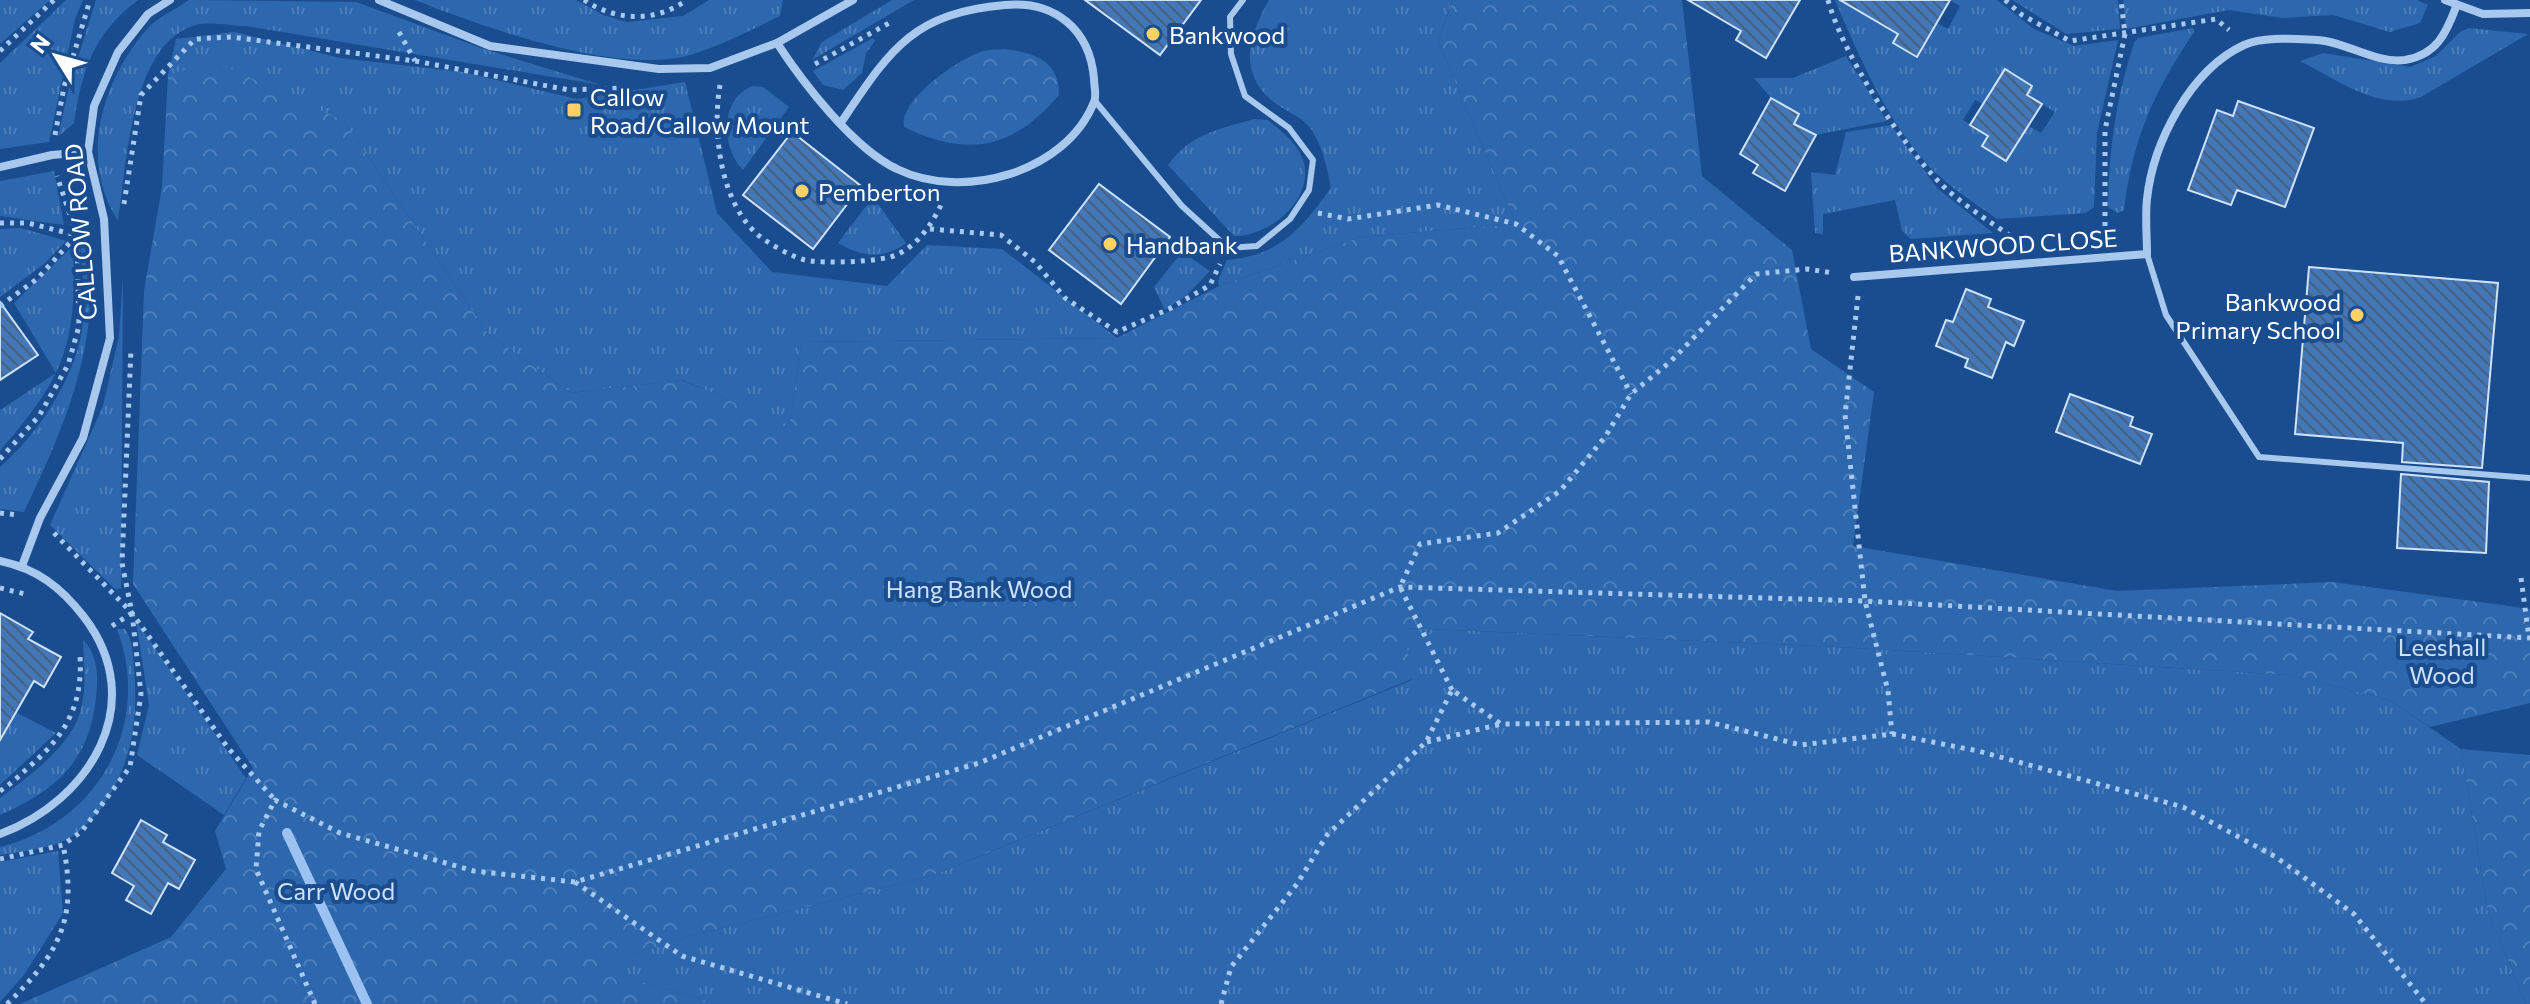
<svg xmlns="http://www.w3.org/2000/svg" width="2530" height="1004" font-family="Commissioner,sans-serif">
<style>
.grass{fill:url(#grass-tufts);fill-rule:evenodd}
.forest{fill:url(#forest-crowns)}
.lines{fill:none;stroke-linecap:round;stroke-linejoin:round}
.stream{stroke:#9bc2f0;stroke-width:10}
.building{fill:url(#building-back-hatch);stroke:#cee2fa;stroke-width:2}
.path{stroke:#a8c8ee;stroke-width:5;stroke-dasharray:4 6;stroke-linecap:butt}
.service{stroke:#a8c8ee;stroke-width:6}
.minor{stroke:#a8c8ee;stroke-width:8}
.poi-dot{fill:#ffd265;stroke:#1a4d8f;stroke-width:3}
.labels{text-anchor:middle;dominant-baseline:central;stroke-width:8;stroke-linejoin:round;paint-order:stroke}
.poi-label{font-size:24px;fill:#fff;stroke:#1a4d8f;text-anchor:start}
.street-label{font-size:24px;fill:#fff;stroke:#1a4d8f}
.park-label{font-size:24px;fill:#cee2fa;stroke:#1a4d8f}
</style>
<defs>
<pattern id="grass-tufts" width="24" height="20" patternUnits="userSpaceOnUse" patternTransform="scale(2)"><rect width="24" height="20" fill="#2d67ad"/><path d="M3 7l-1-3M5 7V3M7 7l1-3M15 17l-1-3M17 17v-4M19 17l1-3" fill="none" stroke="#4c7eb9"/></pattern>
<pattern id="forest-crowns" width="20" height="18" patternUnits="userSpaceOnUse" patternTransform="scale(2)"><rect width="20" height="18" fill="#2d67ad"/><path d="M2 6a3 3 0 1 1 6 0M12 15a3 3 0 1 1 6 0" fill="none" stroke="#4c7eb9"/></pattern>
<pattern id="building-back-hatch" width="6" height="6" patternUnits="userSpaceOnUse" patternTransform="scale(2)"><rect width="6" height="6" fill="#4377b7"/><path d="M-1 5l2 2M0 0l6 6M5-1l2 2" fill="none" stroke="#486282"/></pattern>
</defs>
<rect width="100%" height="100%" fill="#1a4d8f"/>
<g class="grass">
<path d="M0,0H50L0,44Z"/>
<path d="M66,0H83L75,19L49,142L0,149V63Z"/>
<path d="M96,0H138C93,34 82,70 74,123L58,137L69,87Z"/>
<path d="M189,0L356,2L484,49L601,85L246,26C231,26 210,21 196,25C130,43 127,165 118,221C78,159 102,80 148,28C158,17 176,9 189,0Z"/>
<path d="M415,0H576L603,15L627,22L683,16L709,0H783L780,16C751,30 721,46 690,55C618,76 483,27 415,0Z"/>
<path d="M892,0H914L812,60L822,42Z"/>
<path d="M1269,0H1453L1438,41L1516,224L1361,237L1219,286L1218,281L1227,260C1280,255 1301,229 1331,188C1327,168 1323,147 1311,129C1300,115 1284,111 1271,100C1237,70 1250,34 1269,0Z"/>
<path d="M1835,0H1879L1898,34L1893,43L1916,57L1937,23L1948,29L1960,6L1950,0H1997L2034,29L2074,46L2118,40L2097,133L2094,207L2086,213L1997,219C1976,204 1952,189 1933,170C1889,126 1859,57 1835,0ZM2005,69L2032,86L2027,95L2055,112L2041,133L2029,126L2006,161L1982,146L1988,136L1963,120L1975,100L1983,104Z"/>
<path d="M2012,0H2118L2120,29L2066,34Z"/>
<path d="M2123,0H2417L2428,5L2420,23L2390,32L2333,15L2282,18L2229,10L2126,29Z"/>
<path d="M2193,28L2194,32C2154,92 2133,137 2124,210L2118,213L2108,207C2109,149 2116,98 2134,43L2138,38Z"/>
<path d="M2469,28L2528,34L2421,97C2379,112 2336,79 2300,61L2323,53L2410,67L2436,56L2460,32Z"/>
<path d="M235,32L340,58L463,72L577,99L685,82L717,213L772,272L887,286L927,245L1002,249L1117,338L802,342L789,426L682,380L571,393L488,334L344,121L168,75L176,39Z"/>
<path d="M873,38L875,41L866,53L862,73L843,90L823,85L813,71Z"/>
<path d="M1846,56L1887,121L1815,135L1794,123L1799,114L1771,98L1754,78H1793Z"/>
<path d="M753,86L763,87L789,107L743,170C721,148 719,98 753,86Z"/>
<path d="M1254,119L1268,120C1282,132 1299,144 1304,163C1313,201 1268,237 1234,236L1168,165C1192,133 1217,130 1254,119Z"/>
<path d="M1891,125L1937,188L1993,233L1911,239L1902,231L1895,200L1823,214V234L1815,233L1811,172L1835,175L1846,132Z"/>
<path d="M54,171L64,225L0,216V181Z"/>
<path d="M873,197L906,243C884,260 861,257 838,243Z"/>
<path d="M21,228L66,241L44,264L0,297V229Z"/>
<path d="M85,232C105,335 67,421 24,512L0,509V467C37,435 75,379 82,329C86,299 81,266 80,235Z"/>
<path d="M73,246C77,345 65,376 0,451V410L56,373L14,303Z"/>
<path d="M1182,252L1210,271L1186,296L1165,310L1154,287Z"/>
<path d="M123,275L121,589H115L50,525L103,406L119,336Z"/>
<path d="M136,621L246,778L224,815L137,755L149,705Z"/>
<path d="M1403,628L1839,647L2290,675L2390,700L2461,749L2488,912L2526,1004H720L593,968L690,936L931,876L1412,680Z"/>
<path d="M117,629H125C133,640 133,656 134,670C140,730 126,793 77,833C56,849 25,851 0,855V847C98,823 153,725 117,629Z"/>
<path d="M83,640C95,650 98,671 97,686C93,756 62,788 0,815V798C27,778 67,749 79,716C87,693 84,664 83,640Z"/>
<path d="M0,704L56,733L0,785Z"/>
<path d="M58,851L63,913L24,975L0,1002V862Z"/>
</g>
<g class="forest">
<path d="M1453,0H1682L1702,176L1792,250L1811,349L1874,392L1853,546L2117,591L2333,582L2530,609V703L2430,727L2390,700L2290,675L1839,647L1404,628L1412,679L931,876L690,936L594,968L720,1004H20L171,937L226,869L215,831L253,768L133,584L144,291L162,187L168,75L214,61L344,121L488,334L571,393L681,380L789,425L802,342L1117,338L1219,286L1361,237L1516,224L1438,41Z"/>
<path d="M1005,49C1033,53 1060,60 1059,95C1013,149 968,158 904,127C899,100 956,61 980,52C987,49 997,50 1005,49Z"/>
<path d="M2461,749L2530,755V1004H2526L2488,912Z"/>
</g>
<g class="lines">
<path class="stream" d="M287,833L367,1004"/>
</g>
<g class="building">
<path d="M1085,0H1201L1160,55Z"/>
<path d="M1688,0H1800L1766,58L1736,40L1741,31Z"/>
<path d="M1840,0H1950L1917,57L1893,43L1898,34Z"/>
<path d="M2005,69L2032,86L2027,95L2042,104L2006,161L1982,146L1988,136L1970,125Z"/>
<path d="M1771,98L1799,114L1794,124L1816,135L1785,191L1753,173L1758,165L1740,154Z"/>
<path d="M2238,101L2314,128L2285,207L2237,190L2231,205L2188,190L2217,110L2233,116Z"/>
<path d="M792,132L861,186L813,249L743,195Z"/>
<path d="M1099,184L1170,237L1121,304L1049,250Z"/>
<path d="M2309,267L2498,283L2482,468L2402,462L2403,443L2295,434Z"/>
<path d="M1966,289L1991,299L1988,307L2024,321L2014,346L2006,342L1992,378L1965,367L1968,359L1936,346L1946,320L1953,322Z"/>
<path d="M0,302L38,355L0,380Z"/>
<path d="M2070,394L2133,417L2130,426L2152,434L2140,464L2056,432Z"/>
<path d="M2401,474L2489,482L2486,553L2397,548Z"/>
<path d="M0,613L33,632L28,639L61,657L44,687L34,681L0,740Z"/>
<path d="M141,820L167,835L163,842L195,860L179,889L168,883L151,914L126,900L134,886L112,873Z"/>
</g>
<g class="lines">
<g class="path">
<path d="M584,0C616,21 654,23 687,0"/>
<path d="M1828,0C1843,55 1900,142 1940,183C1963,206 1993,223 2019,242"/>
<path d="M2005,0L2022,15L2070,41L2216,19L2229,30"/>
<path d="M399,32L415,61"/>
<path d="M0,51L54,0"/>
<path d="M815,64L891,22"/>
<path d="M720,85C712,131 720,201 757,234C767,243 792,257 805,260C822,264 881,262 896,255C919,245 933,222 943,201"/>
<path d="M55,135L64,87L90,0"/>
<path d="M124,204L141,95L195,39L231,37L415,61L569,90L624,88"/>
<path d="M1318,213L1348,219L1438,205L1516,224L1558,256L1631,394"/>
<path d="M0,223H28L76,235"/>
<path d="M930,229L1001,235L1035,262L1065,298L1117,332L1169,309L1210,285L1220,264"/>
<path d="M2105,236V130L2125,34L2121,0"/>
<path d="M1858,296L1845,415L1865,601L1888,691L1892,734"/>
<path d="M0,306L37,279L76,236"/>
<path d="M0,459L39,416L68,365L79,326L77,236L57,176"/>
<path d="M0,513L19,515"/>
<path d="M54,533L132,613L228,748L275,800"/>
<path d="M2521,578L2529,638"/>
<path d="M0,588L25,594"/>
<path d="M112,626L132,613"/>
<path d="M1452,690L1400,587L1420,544L1498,533L1560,491L1605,437L1631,394L1670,362L1756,274L1807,269L1833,273"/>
<path d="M1427,742L1501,724"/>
<path d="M0,791C11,784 20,775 30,766C66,735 83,704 80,656"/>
<path d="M0,859L63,845L82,831L130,767L141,694L132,613L122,563L131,349"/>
<path d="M575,882L682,956L847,1004"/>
<path d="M7,1004C60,953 78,918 63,845"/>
<path d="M315,1004L256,869L259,831L275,800L340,833L474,871L575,882L979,763L1400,587L1865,601L2530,638"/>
<path d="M1221,1004L1231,967L1297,884L1327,835L1426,742L1452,690L1501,724L1709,722L1801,745L1892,734L1978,751L2183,807L2276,857L2354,914L2426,1004"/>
</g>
<g class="service">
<path d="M1095,101L1182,206L1228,248L1257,246L1290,219L1309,190L1313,160L1289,128L1245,96L1231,54L1230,17L1243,0"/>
<path d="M2147,254L2166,315L2259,457L2530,478"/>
</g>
<g class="minor">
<path d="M379,0L490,46L659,69L710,68L777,43L853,0"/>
<path d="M2445,0L2483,14L2530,13"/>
<path d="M777,43C803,83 854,149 897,169C962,201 1066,173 1094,102C1097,96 1094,86 1094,79C1090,29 1054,0 1005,5C912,13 890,50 842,121"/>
<path d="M0,167L52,155L88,152"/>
<path d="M1854,277L2147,254C2147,236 2145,217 2147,199C2153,143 2190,70 2244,45C2263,36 2295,39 2316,40C2345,41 2375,64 2405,60C2436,55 2446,34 2456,7"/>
<path d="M0,561C37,569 61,587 84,617C150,703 90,801 0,834"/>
<path d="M22,566L40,518L83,438L110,338L104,219L88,152L94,106L118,52L148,14L170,0"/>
</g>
</g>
<g class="poi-dot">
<circle cx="1153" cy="34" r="8"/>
<rect x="566" y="102" width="16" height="16" rx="4"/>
<circle cx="802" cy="191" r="8"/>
<circle cx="1110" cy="244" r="8"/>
<circle cx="2357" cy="315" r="8"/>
</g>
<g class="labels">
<g class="poi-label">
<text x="1169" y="34">Bankwood</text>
<text x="590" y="96">Callow<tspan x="590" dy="28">Road/Callow Mount</tspan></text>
<text x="818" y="191">Pemberton</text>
<text x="1126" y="244">Handbank</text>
<text x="2341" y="301" text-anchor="end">Bankwood<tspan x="2341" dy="28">Primary School</tspan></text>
</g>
<g class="street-label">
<text transform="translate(80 232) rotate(-95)">CALLOW ROAD</text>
<text transform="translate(2003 245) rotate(-4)">BANKWOOD CLOSE</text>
</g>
<g class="park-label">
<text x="979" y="588">Hang Bank Wood</text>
<text x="2442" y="646">Leeshall<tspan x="2442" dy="28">Wood</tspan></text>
<text x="336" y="890">Carr Wood</text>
</g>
</g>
<g transform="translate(56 56) rotate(307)" stroke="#1a4d8f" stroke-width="6" paint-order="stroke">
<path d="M0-6L14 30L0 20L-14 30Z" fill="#ffffff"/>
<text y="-12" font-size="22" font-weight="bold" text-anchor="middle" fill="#ffffff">N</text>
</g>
</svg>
